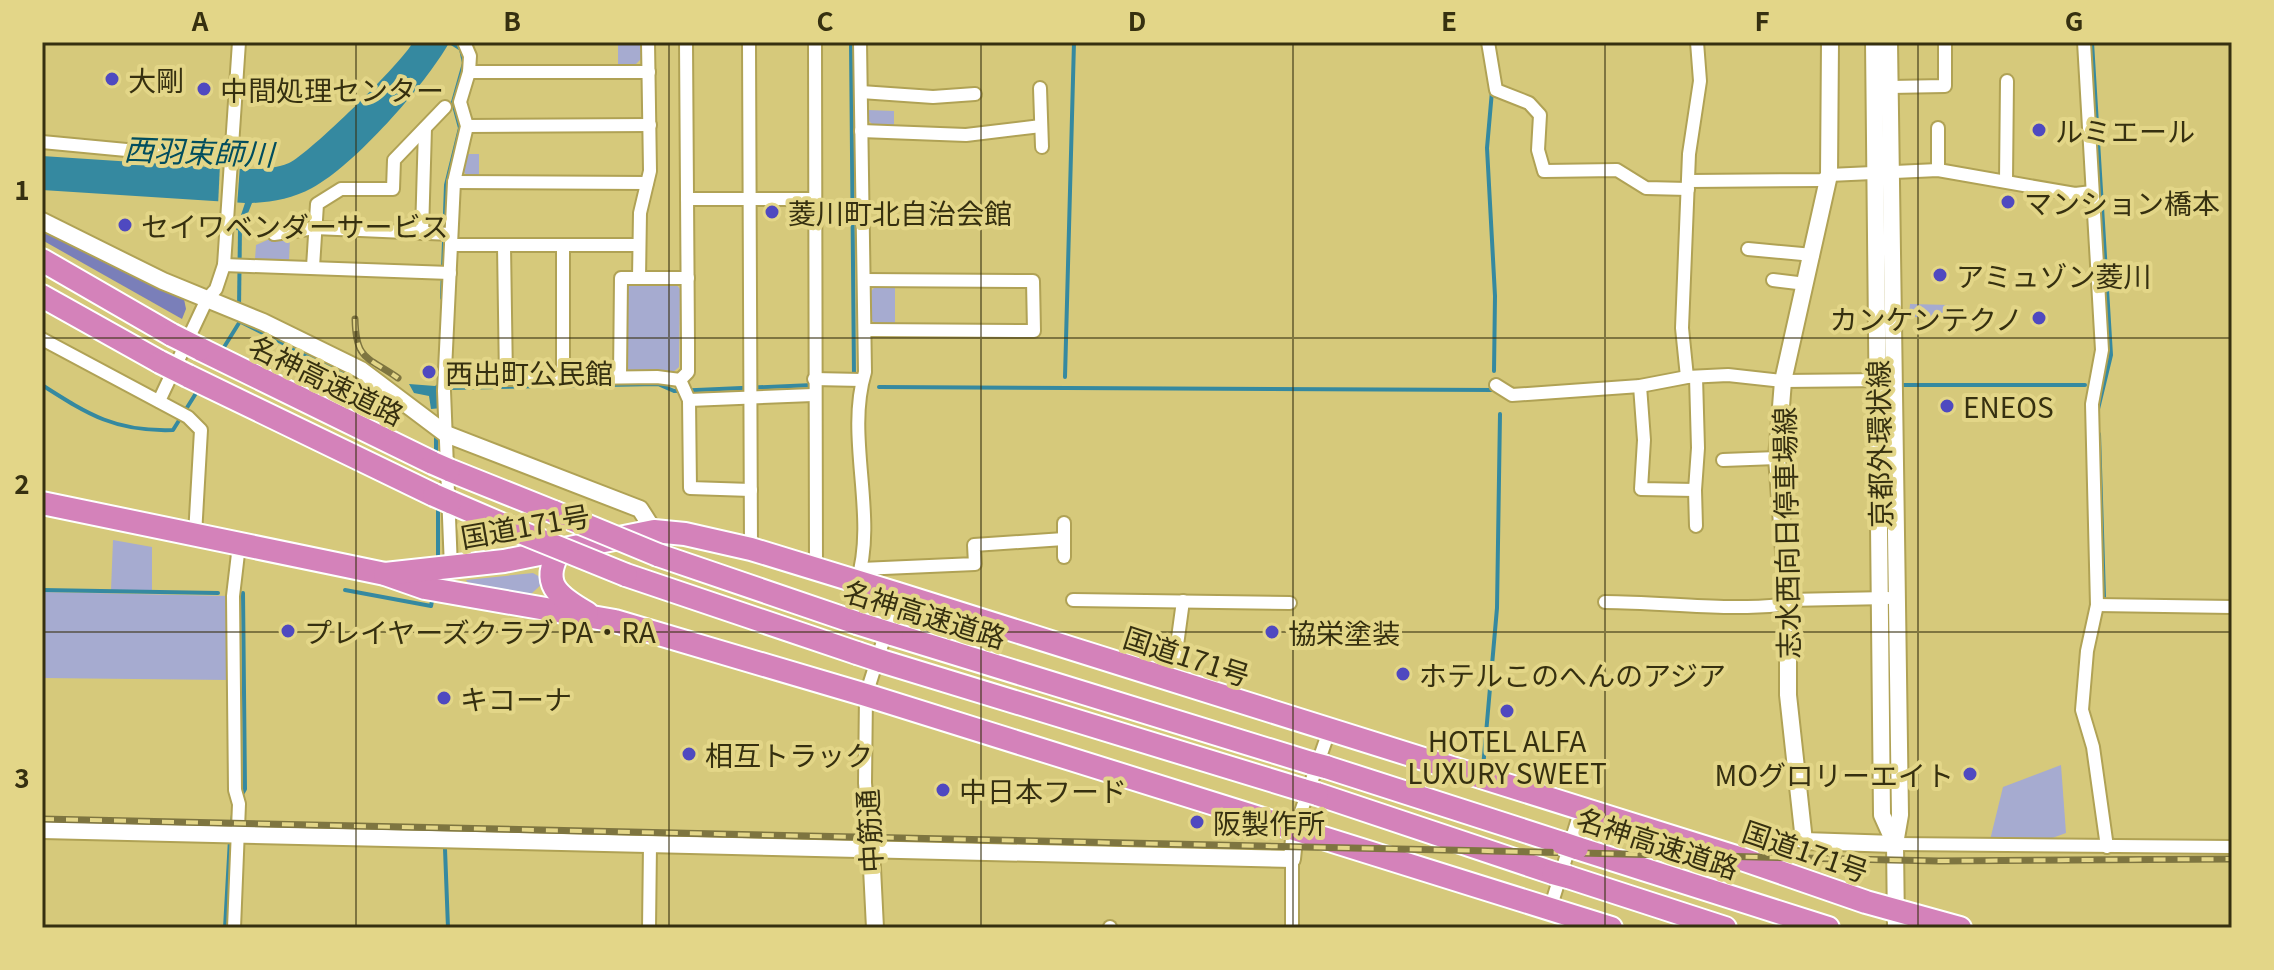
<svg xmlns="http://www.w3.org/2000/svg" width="2274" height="970" font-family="Georgia,'Noto Sans JP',serif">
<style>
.green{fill:#a6abd0}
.forest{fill:#7a7fb9}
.water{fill:#3589a0}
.pier{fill:#d6c97b}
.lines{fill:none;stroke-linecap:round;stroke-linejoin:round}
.stream{stroke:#3589a0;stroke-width:4}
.street-casing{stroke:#b0a255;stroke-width:16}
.secondary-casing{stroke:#b0a255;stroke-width:20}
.highway-casing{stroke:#fff;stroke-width:26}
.street{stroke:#fff;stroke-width:12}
.secondary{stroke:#fff;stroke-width:16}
.highway{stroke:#d482ba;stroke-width:22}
.rail-casing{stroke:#7e7540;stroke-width:7}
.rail{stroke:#e3d688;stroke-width:4;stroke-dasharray:12;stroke-linecap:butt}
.highway-bridge-casing{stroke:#fff;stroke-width:26;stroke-linecap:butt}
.highway-bridge{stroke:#d482ba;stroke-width:22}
.grid{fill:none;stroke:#363010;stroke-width:2;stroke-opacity:0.55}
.poi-dot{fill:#4f49c0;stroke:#e3d688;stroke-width:3}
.labels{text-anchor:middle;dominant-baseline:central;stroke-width:8;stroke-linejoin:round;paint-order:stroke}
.poi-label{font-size:28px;fill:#363010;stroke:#e3d688;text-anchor:start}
.street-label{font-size:28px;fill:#363010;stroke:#e3d688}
.water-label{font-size:30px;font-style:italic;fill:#014d5e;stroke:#e3d688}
.neatline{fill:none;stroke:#363010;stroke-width:3}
.grid-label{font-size:26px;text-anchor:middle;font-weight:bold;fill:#363010}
</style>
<rect width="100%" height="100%" fill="#d6c97b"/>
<g class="green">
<path d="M618,42H643V57L636,64H618Z"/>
<path d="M868,110L894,111V127L874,126L868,120Z"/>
<path d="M467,154H479V177H468L463,171Z"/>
<path d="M272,238H290L289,260L255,259L256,245Z"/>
<path d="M631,281L674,282L680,289L679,367L671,374L630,372L622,365L624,288Z"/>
<path d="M895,286V325H876L870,318V292L875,287Z"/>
<path d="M1910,304L1950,305V317H1909Z"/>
<path d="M113,540L152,547V591L111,590Z"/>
<path d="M533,573L540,577L542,584L531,594L469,585L466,580Z"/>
<path d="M42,592L228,596L229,680L42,678Z"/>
<path d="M2061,765L2066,833L2044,841L1990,840L2003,787Z"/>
</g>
<path class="forest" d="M42,231L184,299L186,309L182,319L42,240Z"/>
<g class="water">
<path d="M413,42H454L449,43C425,85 355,165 312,188C293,198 274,202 252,203L241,231L236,230L245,203L42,190V156L240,169C257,169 272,170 289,163C309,154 403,62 413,42Z"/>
<path d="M440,382L442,408L431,409L429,396L414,393L409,384L435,386Z"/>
</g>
<path class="pier" d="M220,164L240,165L237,207L218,206Z"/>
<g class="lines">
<g class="stream">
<path d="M851,42L854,375"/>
<path d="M2092,42L2111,355L2098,409"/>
<path d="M1492,91L1487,148L1495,296L1494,371"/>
<path d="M442,298L446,185L460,128L453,102L464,63L461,49L450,42"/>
<path d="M239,308L240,229"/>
<path d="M239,321L346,375"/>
<path d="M221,352L239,323"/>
<path d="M1065,377L1074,42"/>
<path d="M42,385C89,415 116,432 173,430L198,390"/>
<path d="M1903,385H2085"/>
<path d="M879,387L1494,390"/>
<path d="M447,388L658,384L674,391L813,385"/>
<path d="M2099,434L2104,597"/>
<path d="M436,436V455"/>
<path d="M438,559V504"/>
<path d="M42,590L218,593"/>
<path d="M345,590L431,606L433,596"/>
<path d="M1483,768L1497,608L1500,414"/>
<path d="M241,796L245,789L243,593"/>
<path d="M231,830L234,807"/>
<path d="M445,849L448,928"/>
<path d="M225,928L230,839"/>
</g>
<defs>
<g id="street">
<path d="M686,42L688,344V372L680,380L689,400L690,488L751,490"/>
<path d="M749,42L751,549"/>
<path d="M815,42L816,570"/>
<path d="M1488,42L1496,90L1529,103L1540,115L1538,150L1544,171L1617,170L1646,188L1688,189"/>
<path d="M2084,42L2102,350L2092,404L2097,605L2087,651L2082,710L2093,747L2107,847"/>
<path d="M469,72H649"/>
<path d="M1890,87L1945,86V42"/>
<path d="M1040,88L1042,147"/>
<path d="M861,92L933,97L975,94"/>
<path d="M467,126L650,125"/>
<path d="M861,131L966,135L1041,126"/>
<path d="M42,142L232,160"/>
<path d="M1938,170V128"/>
<path d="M2006,180L2007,81"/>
<path d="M1689,181L1822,180L1829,175L1938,170L2075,194L2092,192"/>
<path d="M454,182L647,183"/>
<path d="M687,199H815"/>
<path d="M422,233L425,128"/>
<path d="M274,234L315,228L451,234"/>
<path d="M451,245H639"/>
<path d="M504,246L506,379"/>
<path d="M563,246V378"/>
<path d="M1748,249L1813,255"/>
<path d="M224,265L450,273"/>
<path d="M313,267L317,204L341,189H393L394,160L445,107"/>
<path d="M639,278L640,213L650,171L648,42"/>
<path d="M864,280L1033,281L1034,331L865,330"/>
<path d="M1773,280L1806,284"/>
<path d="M42,339L188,417L201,430L195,535"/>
<path d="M620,377L621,278H688"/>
<path d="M1687,377L1682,328L1689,154L1700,81L1697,42"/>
<path d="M814,379L862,380"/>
<path d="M445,380L657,377L680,380"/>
<path d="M1496,385L1512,395L1640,386L1687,377L1728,375L1783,381L1884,380"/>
<path d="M1640,386L1644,440L1641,489L1695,490L1698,448L1696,377"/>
<path d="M689,400L813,395"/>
<path d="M159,401L207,299L216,289L224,265L239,42"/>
<path d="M1723,460L1777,458"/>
<path d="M1695,490L1696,526"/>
<path d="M1064,523V557"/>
<path d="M451,568L444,391L454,182L467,126L460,102L469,72L470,56L464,42"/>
<path d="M861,569L975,564L974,545L1064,539"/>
<path d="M857,582C878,515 845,439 865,372L860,42"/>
<path d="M1073,600L1290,603"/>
<path d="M1788,600L1888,598"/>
<path d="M1605,602C1666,602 1727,612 1788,604"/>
<path d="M2097,605L2232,607"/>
<path d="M1172,682L1183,601"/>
<path d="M1295,829L1329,731"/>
<path d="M1895,844L2232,847"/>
<path d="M871,848L865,783L866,695L898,594"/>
<path d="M1739,858L1756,840L1804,841"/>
<path d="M1292,859V928"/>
<path d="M1550,909L1581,809"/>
<path d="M234,928L239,804L235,790L233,596L239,545"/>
<path d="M649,928L650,845"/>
<path d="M1110,928V927"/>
</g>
<g id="secondary">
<path d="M1830,42L1829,175L1783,381L1777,458L1788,604V695L1804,841L1895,844"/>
<path d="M1874,42L1882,815L1895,844"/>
<path d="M1889,42L1900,815L1895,844L1896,928"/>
<path d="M42,221L163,281L263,322L361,370L446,434L640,509L654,531"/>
<path d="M42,830L1292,859L1295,829"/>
<path d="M871,848L875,928"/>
</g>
<g id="highway">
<path d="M42,260L172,335"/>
<path d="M42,296L160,362"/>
<path d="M200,349L433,463"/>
<path d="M188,376L434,495"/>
<path d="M449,470L554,512"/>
<path d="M450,502L515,530"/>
<path d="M42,503L385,574L425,588L615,621L866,695L1611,928"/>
<path d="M560,550C540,583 557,596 587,613"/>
<path d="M658,555L857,623"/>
<path d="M385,574L504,561L654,531L685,534L751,549L898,594L1739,858L1866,902L1960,928"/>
<path d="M626,575L857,653"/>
<path d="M892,634L1311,763"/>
<path d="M881,661L1303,790"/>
<path d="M1326,767L1562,843"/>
<path d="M1317,794L1553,873"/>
<path d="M1577,848L1828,928"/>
<path d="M1568,877L1725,928"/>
</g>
</defs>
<use href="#street" class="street-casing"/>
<use href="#secondary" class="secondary-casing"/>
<use href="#highway" class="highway-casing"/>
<use href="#street" class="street"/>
<use href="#secondary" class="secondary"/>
<use href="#highway" class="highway"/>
<defs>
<g id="rail">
<path d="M355,319C356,360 366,356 398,378"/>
<path d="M42,819L1939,861L2232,859"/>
</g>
</defs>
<use href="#rail" class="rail-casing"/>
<use href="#rail" class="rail"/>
<defs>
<g id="highway-bridge">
<path d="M172,335L200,349"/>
<path d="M160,362L188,376"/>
<path d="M433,463L449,470"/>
<path d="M434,495L450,502"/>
<path d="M554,512L658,555"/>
<path d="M515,530L626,575"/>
<path d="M857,623L892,634"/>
<path d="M857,653L881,661"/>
<path d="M1311,763L1326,767"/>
<path d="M1303,790L1317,794"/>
<path d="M1562,843L1577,848"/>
<path d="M1553,873L1568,877"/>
</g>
</defs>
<use href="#highway-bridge" class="highway-bridge-casing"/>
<use href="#highway-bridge" class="highway-bridge"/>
</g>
<path class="grid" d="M356,42V928M669,42V928M981,42V928M1293,42V928M1605,42V928M1918,42V928M42,338H2232M42,632H2232"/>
<g class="poi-dot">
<circle cx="112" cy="79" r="8"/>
<circle cx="204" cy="89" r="8"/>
<circle cx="2039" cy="130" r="8"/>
<circle cx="2008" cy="202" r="8"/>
<circle cx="772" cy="212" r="8"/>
<circle cx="125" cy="225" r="8"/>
<circle cx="1940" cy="275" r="8"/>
<circle cx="2039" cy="318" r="8"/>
<circle cx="429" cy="372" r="8"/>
<circle cx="1947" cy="406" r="8"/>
<circle cx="288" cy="631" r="8"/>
<circle cx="1272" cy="632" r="8"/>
<circle cx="1403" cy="674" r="8"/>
<circle cx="444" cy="698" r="8"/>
<circle cx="1507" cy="711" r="8"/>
<circle cx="689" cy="754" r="8"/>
<circle cx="1970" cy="774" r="8"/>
<circle cx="943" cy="790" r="8"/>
<circle cx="1197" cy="822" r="8"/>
</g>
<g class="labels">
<g class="poi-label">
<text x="128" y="79">大剛</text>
<text x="220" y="89">中間処理センター</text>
<text x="2055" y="130">ルミエール</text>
<text x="2024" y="202">マンション橋本</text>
<text x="788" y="212">菱川町北自治会館</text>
<text x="141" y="225">セイワベンダーサービス</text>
<text x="1956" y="275">アミュゾン菱川</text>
<text x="2023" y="318" text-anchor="end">カンケンテクノ</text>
<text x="445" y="372">西出町公民館</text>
<text x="1963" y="406">ENEOS</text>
<text x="304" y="631">プレイヤーズクラブ PA・RA</text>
<text x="1288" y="632">協栄塗装</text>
<text x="1419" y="674">ホテルこのへんのアジア</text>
<text x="460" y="698">キコーナ</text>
<text x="1507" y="740" text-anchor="middle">HOTEL ALFA<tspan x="1507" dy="32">LUXURY SWEET</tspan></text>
<text x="705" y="754">相互トラック</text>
<text x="1954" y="774" text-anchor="end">MOグロリーエイト</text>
<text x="959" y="790">中日本フード</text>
<text x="1213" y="822">阪製作所</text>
</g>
<g class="street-label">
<text transform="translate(327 379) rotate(26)">名神高速道路</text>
<text transform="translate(1878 444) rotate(-91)">京都外環状線</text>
<text transform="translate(525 525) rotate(-10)">国道171号</text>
<text transform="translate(1785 533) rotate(-91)">志水西向日停車場線</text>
<text transform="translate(925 613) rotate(17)">名神高速道路</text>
<text transform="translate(1187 655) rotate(18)">国道171号</text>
<text transform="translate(868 831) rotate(-93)">中筋通</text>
<text transform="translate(1658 842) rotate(18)">名神高速道路</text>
<text transform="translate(1806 850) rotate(19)">国道171号</text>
</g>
<g class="water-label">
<text transform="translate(199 150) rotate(2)">西羽束師川</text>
</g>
</g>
<rect width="2274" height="970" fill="none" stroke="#e3d688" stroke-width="88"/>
<rect x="44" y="44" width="2186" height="882" class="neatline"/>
<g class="grid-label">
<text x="200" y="31">A</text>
<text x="512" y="31">B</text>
<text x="825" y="31">C</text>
<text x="1137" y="31">D</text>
<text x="1449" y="31">E</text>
<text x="1762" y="31">F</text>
<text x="2074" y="31">G</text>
<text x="22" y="200">1</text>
<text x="22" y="494">2</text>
<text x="22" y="788">3</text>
</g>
</svg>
